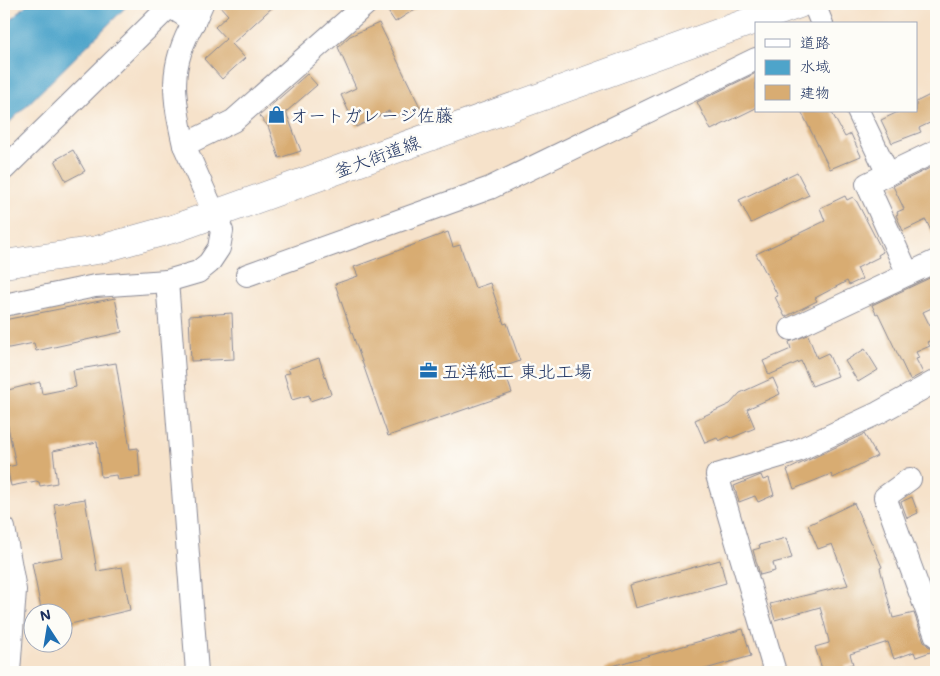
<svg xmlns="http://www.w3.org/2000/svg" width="940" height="676" font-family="Mali,'Klee One',sans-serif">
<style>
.water{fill:#4ea4ca;stroke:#346a94}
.building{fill:#d8ac72}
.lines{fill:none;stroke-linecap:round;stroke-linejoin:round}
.street-casing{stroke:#888894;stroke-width:24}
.secondary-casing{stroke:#888894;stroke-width:29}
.street{stroke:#fff;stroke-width:22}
.secondary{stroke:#fff;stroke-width:28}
.labels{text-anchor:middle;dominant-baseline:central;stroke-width:5;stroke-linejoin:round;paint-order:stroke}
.poi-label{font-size:18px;fill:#1b2f5e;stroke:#fdfcf7;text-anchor:start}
.street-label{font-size:18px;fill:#1b2f5e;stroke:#fdfcf7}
</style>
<rect width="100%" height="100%" fill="#fdfcf7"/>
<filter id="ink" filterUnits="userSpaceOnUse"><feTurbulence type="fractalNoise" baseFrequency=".02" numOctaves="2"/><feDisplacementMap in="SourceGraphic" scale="10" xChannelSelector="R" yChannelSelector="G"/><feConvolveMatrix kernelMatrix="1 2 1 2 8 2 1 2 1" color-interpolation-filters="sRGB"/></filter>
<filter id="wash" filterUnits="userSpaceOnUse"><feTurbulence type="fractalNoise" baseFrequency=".0096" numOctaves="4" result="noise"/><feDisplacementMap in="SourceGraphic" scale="20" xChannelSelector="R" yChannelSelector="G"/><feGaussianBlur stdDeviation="1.12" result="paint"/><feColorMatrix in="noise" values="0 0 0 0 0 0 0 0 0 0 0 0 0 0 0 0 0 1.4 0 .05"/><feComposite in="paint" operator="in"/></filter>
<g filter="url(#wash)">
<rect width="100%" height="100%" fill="#f6e2ca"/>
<path class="water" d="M27,4H129L4,128V27Z"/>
<g id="blocks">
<g class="building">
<path d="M218,4H276L232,44L245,58L222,79L204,59L226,39L215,27L228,15Z"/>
<path d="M383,4H423L395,22Z"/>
<path d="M379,23L422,111L409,118L406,112L393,118L389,111L356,127L341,95L356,88L338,47L350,36Z"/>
<path d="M756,73V108L711,130L697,102Z"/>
<path d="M307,74L317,85L286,112L301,151L279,158L268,126L259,116Z"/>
<path d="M936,92V120L919,128L921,132L892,143L881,120L900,111H916V102Z"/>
<path d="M801,111H831L845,137L851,134L861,156L830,169Z"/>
<path d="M73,150L85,171L66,181L55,160Z"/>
<path d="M936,165V242L926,220L903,231L896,215L898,214L897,212L904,209L893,186Z"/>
<path d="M797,172L809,195L751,223L739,200Z"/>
<path d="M845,196L847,200L853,197L857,202L883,252L878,255L879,257L857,268L862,279L849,285L847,281L815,298L817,301L785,317L775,297L778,296L756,254L825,221L820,208Z"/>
<path d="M448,232L453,247L460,245L475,288L490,283L504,324L507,323L520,361L503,367L512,393L388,436L335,284L358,276L354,267Z"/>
<path d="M936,275V306L923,312L936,338L927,342L930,346L916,352L919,358L916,359L923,373L910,380L878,313L876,314L872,305Z"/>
<path d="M115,298L122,332L36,351L34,343L4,349V320Z"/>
<path d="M232,313L234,359L191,361L189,316Z"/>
<path d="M808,335L817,358L828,353L838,376L812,386L801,361L769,375L763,361L791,349L789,342Z"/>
<path d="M865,349L878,370L858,382L845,361Z"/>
<path d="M319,358L331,394L310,401L309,395L292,400L284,374L290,373L288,369Z"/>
<path d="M116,363L130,449L138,448L140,477L117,480L116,475L101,477L97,442L53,451L57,483L40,486L39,482L36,481L11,486L7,467L16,465L7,422H4V391L40,382L42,394L76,387L73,370Z"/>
<path d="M773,378L780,394L747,409L755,428L731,438L729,436L719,441L717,438L705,443L695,420L730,404L740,393Z"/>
<path d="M864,434L877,456L833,478L831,474L794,489L787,470Z"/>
<path d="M761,475L763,480L769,478L774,495L758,502L755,496L739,502L734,486Z"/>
<path d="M912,497L918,513L907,518L901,502Z"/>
<path d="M85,499L97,571L122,567L130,610L62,626V614H42L32,563L63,557L54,504Z"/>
<path d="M854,503L882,567L880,568L893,618L914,613L924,641L928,646L936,650L916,657L914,652L894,659L888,642L850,654L853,664L845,666L846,672H823L815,647L829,643V641L820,607L775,620L770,604L848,585L832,544L818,549L808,525Z"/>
<path d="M786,538L792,558L773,563L775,571L760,575L753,550L760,548L759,545Z"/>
<path d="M720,560L726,583L635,608L629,585Z"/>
<path d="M743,629L751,656L695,672H606L605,668Z"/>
</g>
</g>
</g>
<g filter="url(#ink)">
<use href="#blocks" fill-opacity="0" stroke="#888894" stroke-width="1"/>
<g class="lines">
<defs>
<g id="street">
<path d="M814,4L822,24"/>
<path d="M858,111L888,174"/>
<path d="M184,145C173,97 168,66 194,22"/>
<path d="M4,169L170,6L194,22L202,4"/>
<path d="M908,274L867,184L936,151"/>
<path d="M247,275L490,188L756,59"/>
<path d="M167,281L197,672"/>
<path d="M4,305L95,286L167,281L198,272L209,263L219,248L222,231L184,145L233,121L366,4"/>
<path d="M791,329L936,261"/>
<path d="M910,479L885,497L936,636"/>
<path d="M4,528L15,590L9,672"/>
<path d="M775,672L717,475L797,451L878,413L936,381"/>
</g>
<path id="secondary" d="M4,264L97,250L176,228L799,4"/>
</defs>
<use href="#street" class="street-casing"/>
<use href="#secondary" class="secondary-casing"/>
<use href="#street" class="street"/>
<use href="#secondary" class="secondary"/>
</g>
</g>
<defs>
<symbol id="shop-bare" viewBox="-9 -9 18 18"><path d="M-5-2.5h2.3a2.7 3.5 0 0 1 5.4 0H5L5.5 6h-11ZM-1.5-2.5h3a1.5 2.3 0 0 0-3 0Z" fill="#1f6fb2" stroke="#fdfcf7" stroke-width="2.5" paint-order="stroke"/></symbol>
<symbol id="office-bare" viewBox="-9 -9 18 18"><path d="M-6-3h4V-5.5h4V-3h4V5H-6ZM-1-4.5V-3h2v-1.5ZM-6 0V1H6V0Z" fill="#1f6fb2" stroke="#fdfcf7" stroke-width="2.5" paint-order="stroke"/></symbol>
</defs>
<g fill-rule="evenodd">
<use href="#shop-bare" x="264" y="102" width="25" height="25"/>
<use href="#office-bare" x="416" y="358" width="25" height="25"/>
</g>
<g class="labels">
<g class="poi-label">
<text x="290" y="115">オートガレージ佐藤</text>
<text x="442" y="371">五洋紙工 東北工場</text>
</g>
<g class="street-label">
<text transform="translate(377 156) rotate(-20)">釜大街道線</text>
</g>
</g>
<rect width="940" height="676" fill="none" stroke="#fdfcf7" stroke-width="20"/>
<rect x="755" y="22" width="162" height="90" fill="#fdfcf7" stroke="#a3aaba"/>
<rect x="765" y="39" width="25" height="8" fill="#ffffff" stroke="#a3aaba"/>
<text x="800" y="48" font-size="15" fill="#1b2f5e">道路</text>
<rect x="765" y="60" width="25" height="15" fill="#4ea4ca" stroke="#a3aaba"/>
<text x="800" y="72" font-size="15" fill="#1b2f5e">水域</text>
<rect x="765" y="85" width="25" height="15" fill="#d8ac72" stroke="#a3aaba"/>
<text x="800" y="98" font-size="15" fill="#1b2f5e">建物</text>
<g transform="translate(48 628) rotate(348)"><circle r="24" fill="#fdfcf7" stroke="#a3aaba"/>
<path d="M0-4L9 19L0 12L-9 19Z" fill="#1f6fb2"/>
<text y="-8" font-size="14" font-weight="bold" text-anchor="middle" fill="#1b2f5e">N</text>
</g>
</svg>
